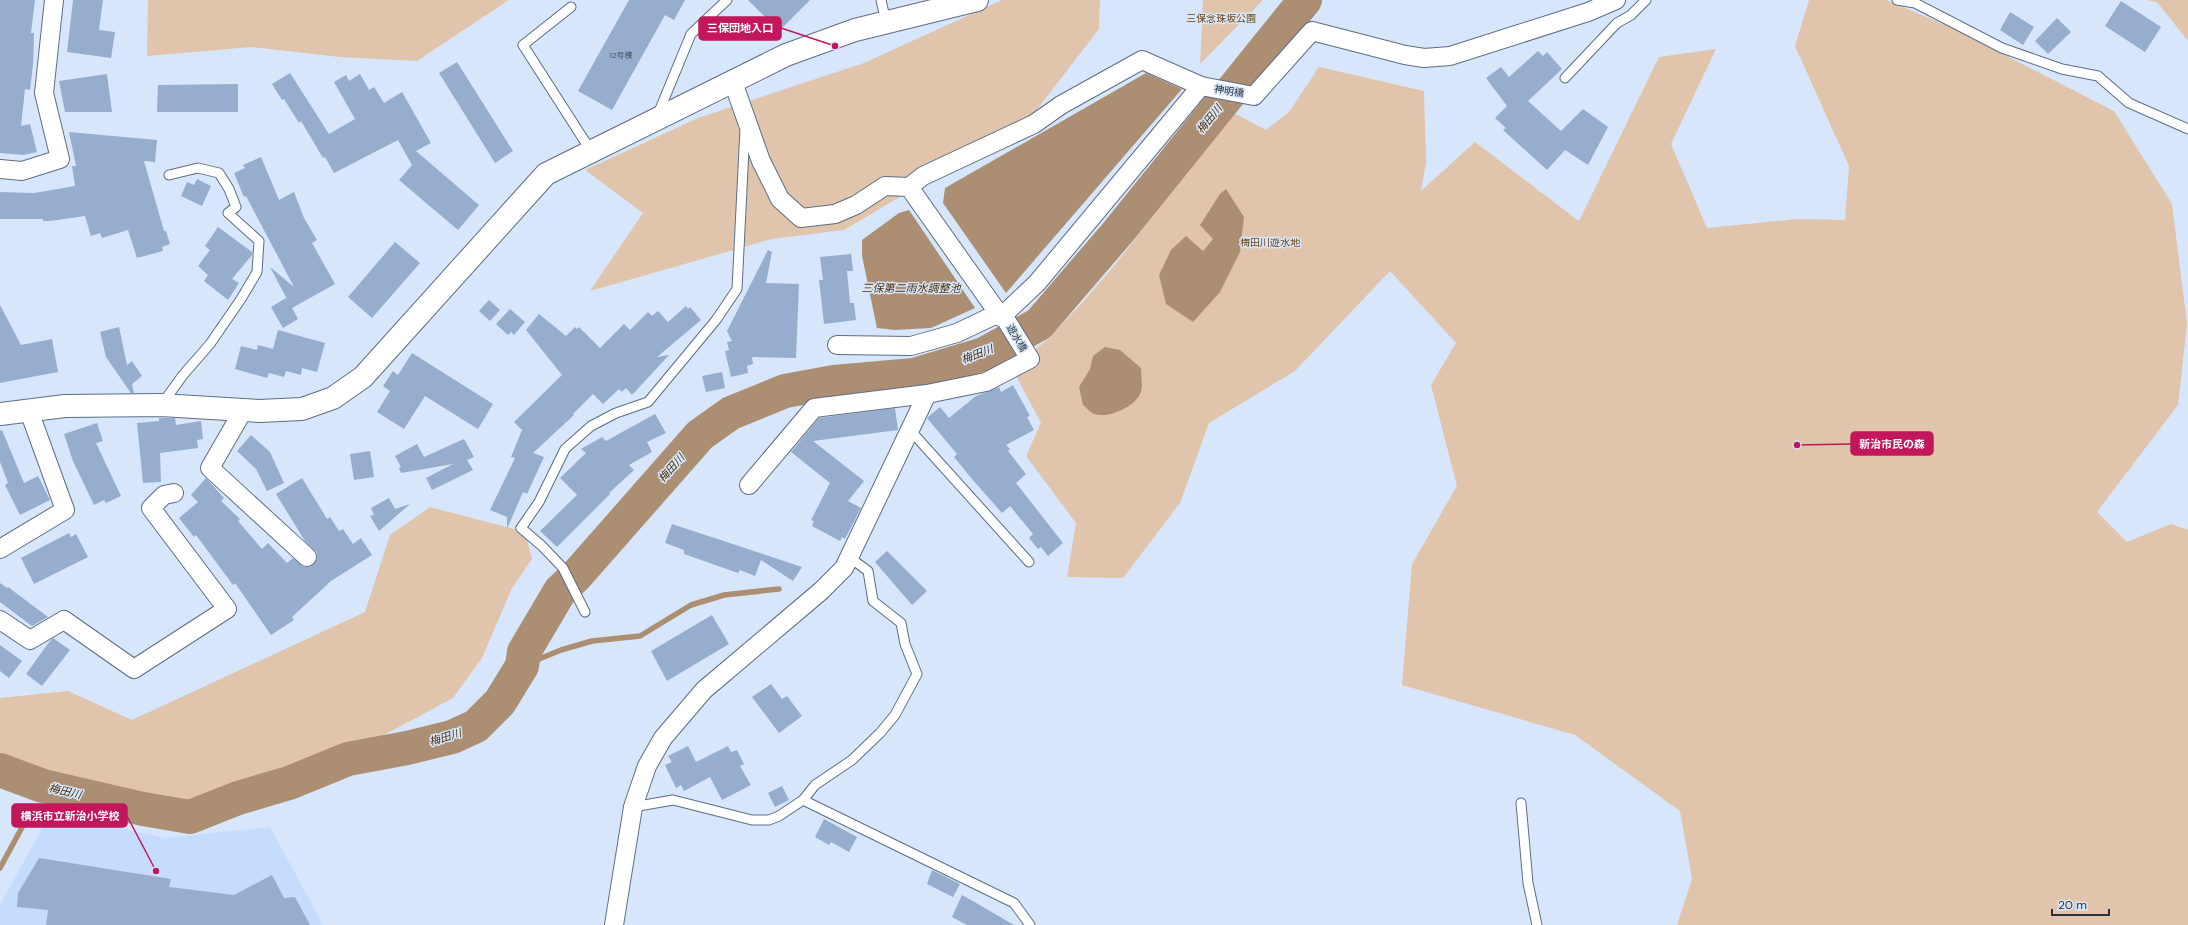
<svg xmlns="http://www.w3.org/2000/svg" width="2188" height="925" font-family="'DM Sans','Noto Sans JP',sans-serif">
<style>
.built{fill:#c5dcfc}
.green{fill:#e0c5ac}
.water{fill:#ac8e72}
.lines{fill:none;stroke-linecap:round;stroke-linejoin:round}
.stream{stroke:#ac8e72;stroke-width:5.5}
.river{stroke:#ac8e72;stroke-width:34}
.building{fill:#96adce}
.lane-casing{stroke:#5d6d84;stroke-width:11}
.street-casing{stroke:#5d6d84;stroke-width:20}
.secondary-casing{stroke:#5d6d84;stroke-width:24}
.lane{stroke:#fff;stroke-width:9}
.street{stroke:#fff;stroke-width:18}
.secondary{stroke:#fff;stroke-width:22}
.labels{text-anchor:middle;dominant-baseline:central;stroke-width:3;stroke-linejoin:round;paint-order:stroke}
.number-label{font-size:8px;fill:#455160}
.park-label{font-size:10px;fill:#6e4514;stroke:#d7e6fa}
.street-label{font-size:10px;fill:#2a323c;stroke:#d7e6fa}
.water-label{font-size:11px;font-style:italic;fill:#4f300b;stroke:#d7e6fa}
.leader{fill:none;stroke:#c2185b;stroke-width:1.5}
.callout-dot{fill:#c2185b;stroke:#d7e6fa;stroke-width:1.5}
.callout{fill:#c2185b;stroke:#c2185b;stroke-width:1.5}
.callout-label{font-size:11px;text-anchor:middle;font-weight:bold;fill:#fff}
</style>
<rect width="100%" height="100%" fill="#d7e6fa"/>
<path class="built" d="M51,812L164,838L270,827L323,925H0V905Z"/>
<g class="green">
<path d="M148,0H509L417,61L340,57L251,47L147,56Z"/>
<path d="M1002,0H1100L1099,29L1029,120L844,230L772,239L590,291L643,213L585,170L698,118L864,63Z"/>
<path d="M1203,0H1263L1200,64Z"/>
<path d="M1809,0H1886L1950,27L2114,111L2172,204L2187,324L2178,405L2097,512L2127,542L2171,524L2188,530V925H1677L1692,879L1680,811L1575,735L1402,685L1412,564L1457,486L1431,385L1456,343L1390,271L1295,371L1209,423L1180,503L1123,578L1067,577L1076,523L1026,456L1041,423L1012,368L1047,340L1083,302L1118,261L1232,112L1266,130L1289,112L1319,67L1424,91L1426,162L1421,191L1475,142L1579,221L1659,57L1716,49L1671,144L1707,228L1799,219L1845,220L1849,166L1795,46Z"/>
<path d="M2147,0H2188V41L2157,2Z"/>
<path d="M430,507L525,532L532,559L512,588L482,658L453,698L278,792L151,819L0,757V698L68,691L132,720L365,612L390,535Z"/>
</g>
<g class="water">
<path d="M1146,73L1182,89L1006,293L943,203L945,188Z"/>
<path d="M1226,189L1244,217L1240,252L1220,292L1193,322L1166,304L1159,275L1171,250L1186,236L1203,251L1213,239L1200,225L1220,194Z"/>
<path d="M909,210L975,308L931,328L895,330L877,328L862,256V240L899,213Z"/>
<path d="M1105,347L1120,350L1141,368C1141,376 1144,389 1139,396C1132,408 1105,420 1092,413C1089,411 1086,407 1083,405L1079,387L1090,369L1093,356Z"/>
</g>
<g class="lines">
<g class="stream">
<path d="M522,666L561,650L592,641L640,636L691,605L724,595L779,589"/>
<path d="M0,868L33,807"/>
</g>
<path class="river" d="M0,770L43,786L143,809L190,817L238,798L289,783L348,759L407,748L452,737L476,726L500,702L522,666L524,652L560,591L576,576L700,435L731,413L785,391L834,382L914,375L984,354L1039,324L1118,232L1305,0"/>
</g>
<g class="building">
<path d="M0,0H35L31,33H34L33,65L30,90L25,89L21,126L30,124L37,152L23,155L0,153Z"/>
<path d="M73,0H103L99,30L115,32L111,58L67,52Z"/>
<path d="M629,0H685L674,20L665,15L612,110L578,91Z"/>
<path d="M748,0H810L779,31Z"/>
<path d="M2121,1L2161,27L2145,52L2105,26Z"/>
<path d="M2010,12L2034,27L2023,45L2000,30Z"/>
<path d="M2057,18L2071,32L2048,54L2035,41Z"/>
<path d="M1538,51L1543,56L1547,52L1562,69L1528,101L1561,131L1583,109L1608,127L1588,165L1565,150L1547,170L1503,130L1506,128L1495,118L1507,106L1486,78L1501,67L1509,77Z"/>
<path d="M457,62L513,151L495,163L439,73Z"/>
<path d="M290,73L329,134L355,119L334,82L346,75L349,81L360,74L369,90L374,87L384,103L402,92L431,143L416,151L479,205L458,230L399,180L412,165L398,140L334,173L325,157L323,158L301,121L299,123L284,99L282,100L272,84Z"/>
<path d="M107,74L112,112H65L59,81Z"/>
<path d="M238,84V112H157L158,85Z"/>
<path d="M69,132L157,140L155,162L144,161L164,231H166L170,244L162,247L163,251L137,258L128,230L102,238L100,233L91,236L85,216L50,221H43V219H0V192L34,193L75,186L72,166H76Z"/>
<path d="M261,157L279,200L294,192L304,218L317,240L312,243L335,284L292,308L298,319L283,328L271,307L286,298L288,301L270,267L294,287L246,196L244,197L234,173L245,168L243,165Z"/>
<path d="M197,179L211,186L202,206L181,196L187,182L194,185Z"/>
<path d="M218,227L252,252V255L232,279L239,283L228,300L204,281L208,275L198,266L210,250L205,246Z"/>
<path d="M395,242L420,263L372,318L348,297Z"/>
<path d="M768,250L772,252L766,283L799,284L796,358L752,357L753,364L747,366L748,373L731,377L725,351L729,350L727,342L732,341L727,331Z"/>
<path d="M851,254L853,271H847L850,303H854L856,320L824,324L819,280H823L820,257Z"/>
<path d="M489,300L500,310L490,321L479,311Z"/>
<path d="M0,305L21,345L52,339L58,372L0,383Z"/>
<path d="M686,306L688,309L690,307L701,320L657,357L669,355L632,395L626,388L622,392L619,389L603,404L593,394L573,414L574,415L533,453L544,457L527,494L523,492L507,529V517L490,510L515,458L511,457L522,430L514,422L562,375L526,330L539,314L566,336L575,327L577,329L579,327L600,348L624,324L630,330L648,312L652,316L658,311L668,322Z"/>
<path d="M510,309L525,322L514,335L511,332L508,335L496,324Z"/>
<path d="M119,327L127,365L132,361L142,376L132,384L134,393H131L106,357L100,332Z"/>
<path d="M278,330L325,343L317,372L302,368L301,375L286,371L284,377L269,373L267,378L235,369L241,346L257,350L258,345L273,349Z"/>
<path d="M412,353L493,404L478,429L425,396L404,429L377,412L390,391L383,386L393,371L398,375Z"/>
<path d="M722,372L725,388L706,392L702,376Z"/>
<path d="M1013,385L1030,416L1027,417L1034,430L1006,445L1010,449L1008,451L1026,474L1016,483L1063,543L1048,556L1041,547L1038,549L1029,538L1033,534L1010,506L1002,513L972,479L954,457L957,454L927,418L940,407L949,418L976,396L999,387L1001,392Z"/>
<path d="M895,408L898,430L813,441L864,481L848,501L861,508L845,539L842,537L840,541L812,526L814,521L811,520L830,483L791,452L819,418Z"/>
<path d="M655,414L666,433L647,442L652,452L629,465L634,470L609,493L610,494L557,547L540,531L577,495L560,478L586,453L581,449L602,437L606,441Z"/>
<path d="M159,418H175L176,425L201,421L203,439L197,440L198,448L160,453L161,482L143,483L137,423L159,421Z"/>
<path d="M97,423L103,441L96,443L121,496L106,503L104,500L94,505L73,461L64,434Z"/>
<path d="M2,430L24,483L38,476L50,500L20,515L5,485L8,483L0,462V431Z"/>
<path d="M251,435L270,452L284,483L267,491L256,469L237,451Z"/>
<path d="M464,439L474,457L467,460L473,470L432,490L426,478L453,464L401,473L399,468L401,467L395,456L417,444L424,457Z"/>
<path d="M370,451L374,477L354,480L350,454Z"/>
<path d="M206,478L224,498L221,501L240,519L238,521L262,549L268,543L287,563L293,558L304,567H310L314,564L317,559V553L305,541L276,494L302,478L327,519L330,517L339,531L343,529L353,544L361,538L372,555L331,581L292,617L294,620L271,635L235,583L233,585L196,535L194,537L179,518L198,502L191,495Z"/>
<path d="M389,498L395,509L410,504L379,531L370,516L374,515L371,508Z"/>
<path d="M672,524L763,554L802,567L793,581L761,560L755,576L740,570L738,573L684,554V550L665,543Z"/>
<path d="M69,533L71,537L76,534L88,557L34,584L21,558Z"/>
<path d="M887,551L927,591L912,605L875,562Z"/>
<path d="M0,583L7,588L8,587L48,617L32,626L0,602Z"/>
<path d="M712,615L729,644L667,681L651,651Z"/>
<path d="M53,638L70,650L42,686L26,674L50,641Z"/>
<path d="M0,645L22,661L9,678L0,671Z"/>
<path d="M771,684L782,699L787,696L802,716L779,733L752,697Z"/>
<path d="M688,746L696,762L728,746L731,752L737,750L744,764L740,766L751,785L722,800L710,777L684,791L681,785L676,788L665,765L672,762L668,756Z"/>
<path d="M782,786L789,800L775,807L768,793Z"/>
<path d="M824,819L857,837L849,852L831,842L829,845L815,837Z"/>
<path d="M39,858L171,879L169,887L234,895L272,875L284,898L295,897L310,925H46L48,910L17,907L18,893Z"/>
<path d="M932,870L960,884L953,897L927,884Z"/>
<path d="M962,895L971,900L1014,925H967L952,917Z"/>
</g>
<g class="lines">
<defs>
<g id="lane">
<path d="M881,0L886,22"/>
<path d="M1897,0L1915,3L2002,48L2062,69L2098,76L2129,103L2188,129"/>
<path d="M571,7L523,45L591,151"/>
<path d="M1565,78L1617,23L1631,15L1646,0"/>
<path d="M658,114L691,34L727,0"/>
<path d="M162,404L183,375L210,344L241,299L257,272L259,241L228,213L236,207L229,189L219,173L198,168L169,175"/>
<path d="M910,430L1029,562"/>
<path d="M585,612L563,568L542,546L521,528L539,502L565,449L591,426L616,413L648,402L716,320L737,289L745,129"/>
<path d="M803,800L1014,903L1030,925"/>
<path d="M1521,803L1528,883L1537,925"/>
<path d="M633,807L673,800L752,820H769L779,816L803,800L815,785L852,760L880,733L895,715L917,674L905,644L901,623L873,601L868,571L849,557"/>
</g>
<g id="street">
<path d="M733,82L761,161L780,199L801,218L835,214L856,205L885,186L909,187L1001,317"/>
<path d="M0,169L22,171L60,159L44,93L54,0"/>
<path d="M909,187L923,176L1034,124L1061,105L1142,60L1201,86L1254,96L1312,31L1405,55L1424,58L1450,56L1588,12L1616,0"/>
<path d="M837,345L911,346L957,333L999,313"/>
<path d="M244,409L210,468L307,557"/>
<path d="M749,485L814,408L927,394"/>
<path d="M0,549L65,510L29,411"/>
<path d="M0,620L30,640L64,620L134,669L227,609L151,508L164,495L174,493"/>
<path d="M614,925L633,807L647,766L663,738L704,690L821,591L844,568L927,394L986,382L1030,359L1006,320L1001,317L1037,283L1201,86"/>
</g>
<path id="secondary" d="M0,414L65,406L161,405L259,411L302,409L333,398L363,377L546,174L786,55L855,30L977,0"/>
</defs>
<use href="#lane" class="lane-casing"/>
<use href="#street" class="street-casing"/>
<use href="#secondary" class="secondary-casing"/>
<use href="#lane" class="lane"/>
<use href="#street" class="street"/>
<use href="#secondary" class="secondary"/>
</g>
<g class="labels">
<g class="number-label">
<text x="621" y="55">12号棟</text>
</g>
<g class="park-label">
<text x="1221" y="18">三保念珠坂公園</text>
<text x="1270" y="242">梅田川遊水地</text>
</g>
<g class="street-label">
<text transform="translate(1229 91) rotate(9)">神明橋</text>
<text transform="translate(1017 338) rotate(59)">遊水橋</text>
</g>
<g class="water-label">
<text transform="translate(1209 119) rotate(-51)">梅田川</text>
<text x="911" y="288">三保第二雨水調整池</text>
<text transform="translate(977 354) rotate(-21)">梅田川</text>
<text transform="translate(671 468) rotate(-48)">梅田川</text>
<text transform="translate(445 737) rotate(-17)">梅田川</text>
<text transform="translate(65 791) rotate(13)">梅田川</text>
</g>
</g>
<path class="leader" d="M835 46L781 28M1797 445L1851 444M156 871L127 816"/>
<g class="callout-dot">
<circle cx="835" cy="46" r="4"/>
<circle cx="1797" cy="445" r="4"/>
<circle cx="156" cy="871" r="4"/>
</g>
<g class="callout">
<rect x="699" y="17" width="82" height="23" rx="4"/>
<rect x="1851" y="432" width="82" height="23" rx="4"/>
<rect x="12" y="804" width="115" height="23" rx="4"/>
</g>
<g class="callout-label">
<text x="740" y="32">三保団地入口</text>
<text x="1892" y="448">新治市民の森</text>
<text x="70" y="820">横浜市立新治小学校</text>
</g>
<path d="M2052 909v6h57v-6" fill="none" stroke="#2a323c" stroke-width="2"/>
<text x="2058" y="909" font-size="12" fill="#2a323c" stroke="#d7e6fa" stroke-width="3" paint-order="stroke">20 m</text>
</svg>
